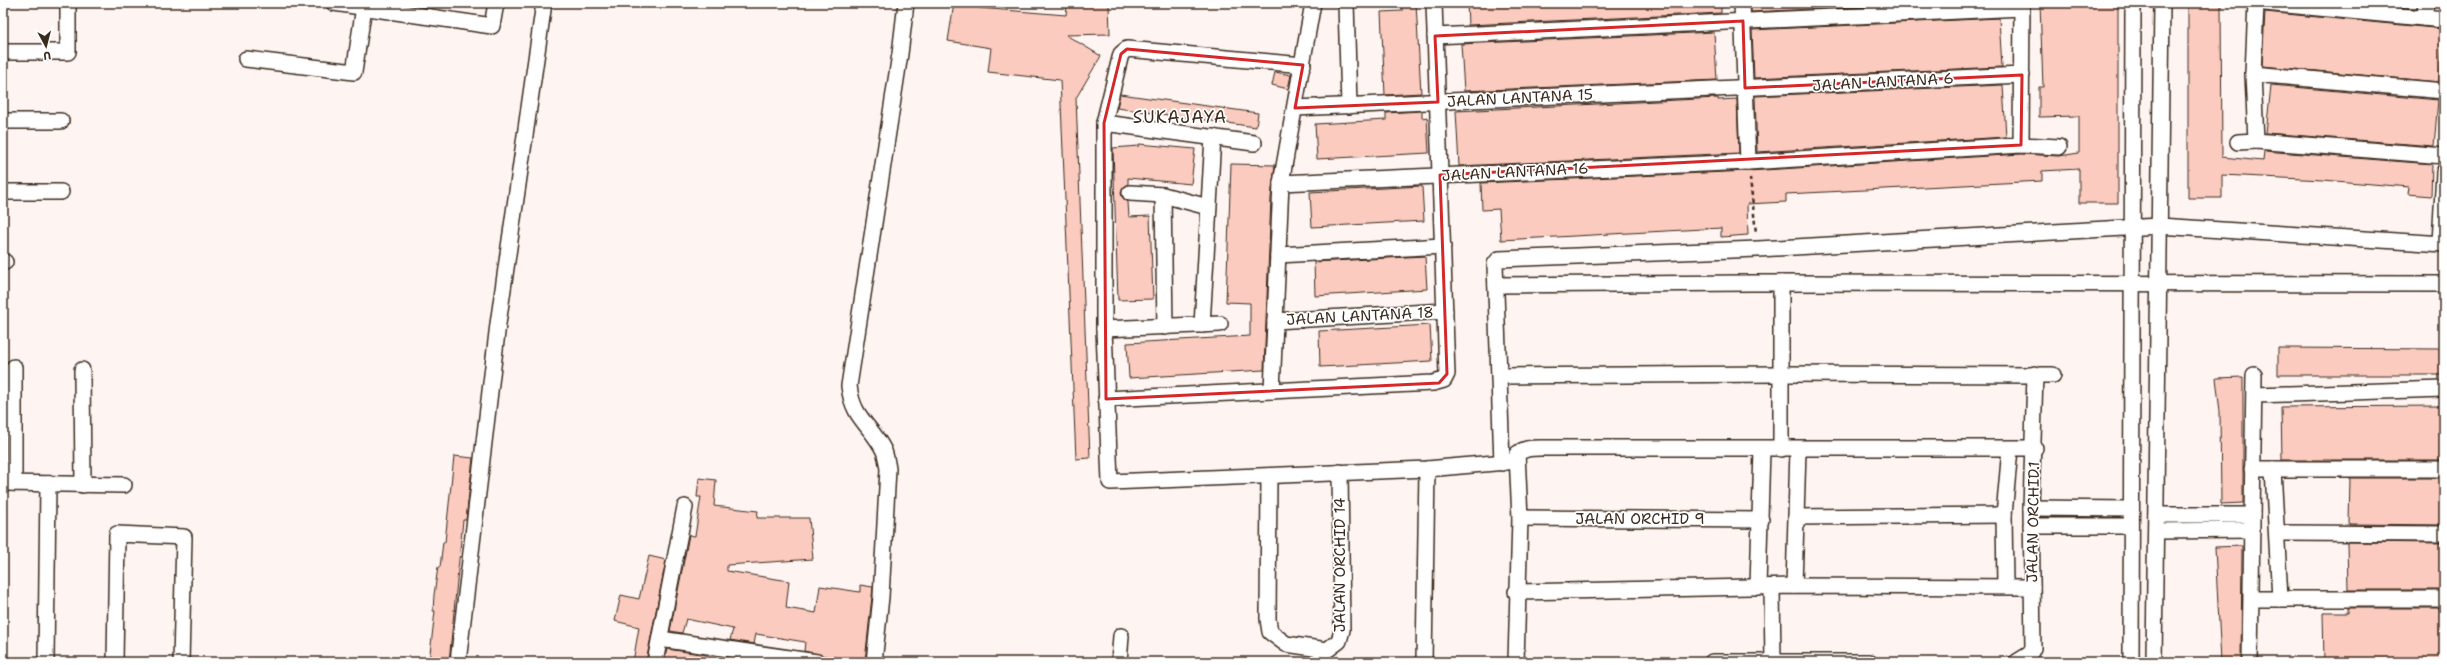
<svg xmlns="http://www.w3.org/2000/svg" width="2447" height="665" font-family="'Shantell Sans',sans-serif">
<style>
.building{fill:#facbbe;stroke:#3b2a1e}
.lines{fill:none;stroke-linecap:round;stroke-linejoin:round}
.minor-casing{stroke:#3b2a1e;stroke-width:18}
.path{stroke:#3b2a1e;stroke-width:2.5;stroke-dasharray:4 3;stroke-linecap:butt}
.minor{stroke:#fff;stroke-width:15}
.marked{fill:none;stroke:#d62828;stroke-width:3;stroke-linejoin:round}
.labels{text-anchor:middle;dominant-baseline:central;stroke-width:3.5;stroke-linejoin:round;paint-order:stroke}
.street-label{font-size:15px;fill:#3b2a1e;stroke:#fff}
.quarter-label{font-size:17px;letter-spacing:1px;fill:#3b2a1e;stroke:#fff}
</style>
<rect width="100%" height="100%" fill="#fef5f2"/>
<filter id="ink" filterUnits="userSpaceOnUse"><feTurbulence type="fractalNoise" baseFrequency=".025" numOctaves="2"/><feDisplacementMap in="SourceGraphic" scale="8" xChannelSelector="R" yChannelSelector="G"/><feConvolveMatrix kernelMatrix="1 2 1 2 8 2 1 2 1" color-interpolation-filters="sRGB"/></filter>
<g filter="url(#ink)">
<g class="building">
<path d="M954,3H980L979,8L1066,15L1067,3L1109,4L1110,34L1066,35L1101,56L1076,98L1090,458L1076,459L1060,80L988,72L991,48L948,41Z"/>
<path d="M1402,3H1416L1421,93L1385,95L1381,12L1402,11Z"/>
<path d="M1467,3H1721V13L1468,25Z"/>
<path d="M1751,3H1938L1751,12Z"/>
<path d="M2040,3H2118V203H2079V169L2042,171V181L1786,194V202L1747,204L1748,235L1721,237V228L1501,240L1499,209L1482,210L1481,183L1748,171L2021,154L2059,156L2079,153V116L2039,117V87H2043Z"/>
<path d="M2188,3H2221L2222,157L2263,161L2264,151L2432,164L2431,196L2408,194L2409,187L2323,180L2222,175V198H2188Z"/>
<path d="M2360,3H2403V7Z"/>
<path d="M2265,12L2444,29L2439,82L2262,66Z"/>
<path d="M1999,18L2002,67L1754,78L1752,30Z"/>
<path d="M1714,32L1717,80L1464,91L1461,44Z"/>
<path d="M1275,72L1291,75L1288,89L1272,85Z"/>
<path d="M2003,85L2006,137L1757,152L1755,96Z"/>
<path d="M2271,85L2438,100L2434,146L2266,133Z"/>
<path d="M1120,94L1258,113L1256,127L1117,108Z"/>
<path d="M1718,98V100L1737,99L1739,153L1459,166L1456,111Z"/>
<path d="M1422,111V118L1427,117L1429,153L1317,159L1315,124L1386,120V113Z"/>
<path d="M1139,144L1195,149L1191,184L1128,178V185L1123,188L1121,193L1122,197L1128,202L1129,217L1150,216L1153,299L1118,300L1113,148L1139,146Z"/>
<path d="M1231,164L1275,165L1271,198L1264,370L1129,378L1127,343L1250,336V303L1226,302Z"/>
<path d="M1422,186L1424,221L1312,227L1310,192Z"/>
<path d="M1425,256L1427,289L1315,296L1314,262Z"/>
<path d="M1430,325L1432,361L1320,367L1319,331Z"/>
<path d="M2278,348L2444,349V375H2278Z"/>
<path d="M2243,377V503L2221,504L2220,412L2216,378Z"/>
<path d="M2444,406V460H2282L2281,407Z"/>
<path d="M454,456L473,458L466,520H463L449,662H429L435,611H433L434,595L438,567H440L443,542H445Z"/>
<path d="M699,478L716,480L714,506L758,511L757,518H809L813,559L727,565V571L789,581L786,608L816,613L820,586L860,592V585L873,587L865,661L824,656L804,651L805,642L756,634L754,644L730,640L733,629L686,619L682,633L670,631L689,535L695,536L701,497H697Z"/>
<path d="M2350,478H2444V525L2349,524Z"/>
<path d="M2347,542L2444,543V590H2348Z"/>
<path d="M2242,546L2241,662H2221L2215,547Z"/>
<path d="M649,556L666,560L646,662H633L639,627L615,621L621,595L639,599Z"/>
<path d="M2348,608H2444V662H2324L2323,613H2348Z"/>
<path d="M667,649L707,655V662H664Z"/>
<path d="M727,658L750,661L726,662Z"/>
</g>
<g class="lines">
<defs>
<g id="minor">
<path d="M334,3L492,26L496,3"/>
<path d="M1346,3L1349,106"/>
<path d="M1742,3L1748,162"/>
<path d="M2256,3L2253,74L2256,141L2444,156"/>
<path d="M2265,3L2444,20"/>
<path d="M2424,18L2426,3"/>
<path d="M1435,36L2022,8"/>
<path d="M3,52H68V3"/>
<path d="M246,59L354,72L364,7"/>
<path d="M1303,65L1127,49L1121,54L1104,123V329L1110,482L1427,469L1517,461"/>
<path d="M2253,74L2444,91"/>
<path d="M1295,108L2022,75"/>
<path d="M3,121H61"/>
<path d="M1104,123L1254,143"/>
<path d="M2238,142L2256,141"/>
<path d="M2021,145L2059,147"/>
<path d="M1281,183L1748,162L2021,145L2022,3"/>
<path d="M3,192H61"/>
<path d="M1130,193L1163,195L1208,207"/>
<path d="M1163,195L1165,327"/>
<path d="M2440,243L2444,172"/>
<path d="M1278,255L1443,246"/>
<path d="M3,262H5"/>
<path d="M1781,283V449"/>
<path d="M1496,285L1750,283L2444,284"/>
<path d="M1275,321L1445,311"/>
<path d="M1202,325L1213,137"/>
<path d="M1104,329L1220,324"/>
<path d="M14,367V483"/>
<path d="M82,370L83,485"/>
<path d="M1500,376L1780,374L2053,375"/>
<path d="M1272,391L1281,183L1313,3"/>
<path d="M2255,395L2444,389"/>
<path d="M1106,399L1433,383L1444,380L1447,374L1434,3"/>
<path d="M1502,463L1495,264L1499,259L1758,249L2159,226L2444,244"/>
<path d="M2252,469H2444"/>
<path d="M2273,469L2280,599"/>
<path d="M1269,476L1268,619L1270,632L1286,644L1327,650L1339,641L1342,630L1340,472"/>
<path d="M3,483L124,485"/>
<path d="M2031,508L2131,509"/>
<path d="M2156,515H2252"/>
<path d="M1796,517L2004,515"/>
<path d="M1520,518L1761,520"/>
<path d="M2031,526H2131"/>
<path d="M2156,531L2252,530"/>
<path d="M2278,533L2444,534"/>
<path d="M1794,586L1798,449"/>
<path d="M2005,586L2004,515L2010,449"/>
<path d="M1758,587L1762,449"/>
<path d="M1772,588L1773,662"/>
<path d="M1516,592L1794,586L2032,587"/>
<path d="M2252,599H2444"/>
<path d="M660,639L817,662"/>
<path d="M46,662L48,484"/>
<path d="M115,662L117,534L184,537L181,662"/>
<path d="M458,662L498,324L544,3"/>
<path d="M655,662L685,507"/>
<path d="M874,662L881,597L888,469C887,463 886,456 884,451C871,424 853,420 849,386L900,54L906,3"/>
<path d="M1119,662L1121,636"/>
<path d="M1424,662L1427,469"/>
<path d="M1516,662L1520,518L1517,454C1526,447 1534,448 1545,448H2035"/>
<path d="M1712,662H1869"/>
<path d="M2017,662L2030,654L2033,648L2031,508L2035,374"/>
<path d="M2131,662L2133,3"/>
<path d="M2154,662L2162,3"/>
<path d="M2250,662L2254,375"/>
</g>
</defs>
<use href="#minor" class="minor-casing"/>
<path class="path" d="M1750,178L1756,233"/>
<use href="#minor" class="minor"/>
</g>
</g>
<path class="marked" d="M1743,21L1745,88L2022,75L2021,145L1440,175L1447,374L1439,383L1106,399L1104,123L1121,54L1127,49L1303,65L1295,108L1438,102L1435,36Z"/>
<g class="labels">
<g class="street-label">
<text transform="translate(1883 82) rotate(-3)">JALAN LANTANA 6</text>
<text transform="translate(1520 98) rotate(-3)">JALAN LANTANA 15</text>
<text transform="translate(1515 172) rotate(-3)">JALAN LANTANA 16</text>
<text transform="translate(1360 316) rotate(-3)">JALAN LANTANA 18</text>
<text x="1640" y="519">JALAN ORCHID 9</text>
<text transform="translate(2033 522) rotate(-89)">JALAN ORCHID.1</text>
<text transform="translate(1340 565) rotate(-90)">JALAN ORCHID 14</text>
</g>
<g class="quarter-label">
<text x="1180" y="117">SUKAJAYA</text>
</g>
</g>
<rect width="2447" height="665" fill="none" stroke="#fff" stroke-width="16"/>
<rect x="8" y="8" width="2431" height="649" fill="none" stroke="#3b2a1e" stroke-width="1.5" filter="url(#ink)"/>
<g transform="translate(46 46) rotate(173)" stroke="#ffffff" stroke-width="3" paint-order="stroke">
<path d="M0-3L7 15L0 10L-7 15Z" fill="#3b2a1e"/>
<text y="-6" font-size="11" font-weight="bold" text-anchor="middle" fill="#3b2a1e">U</text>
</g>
</svg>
